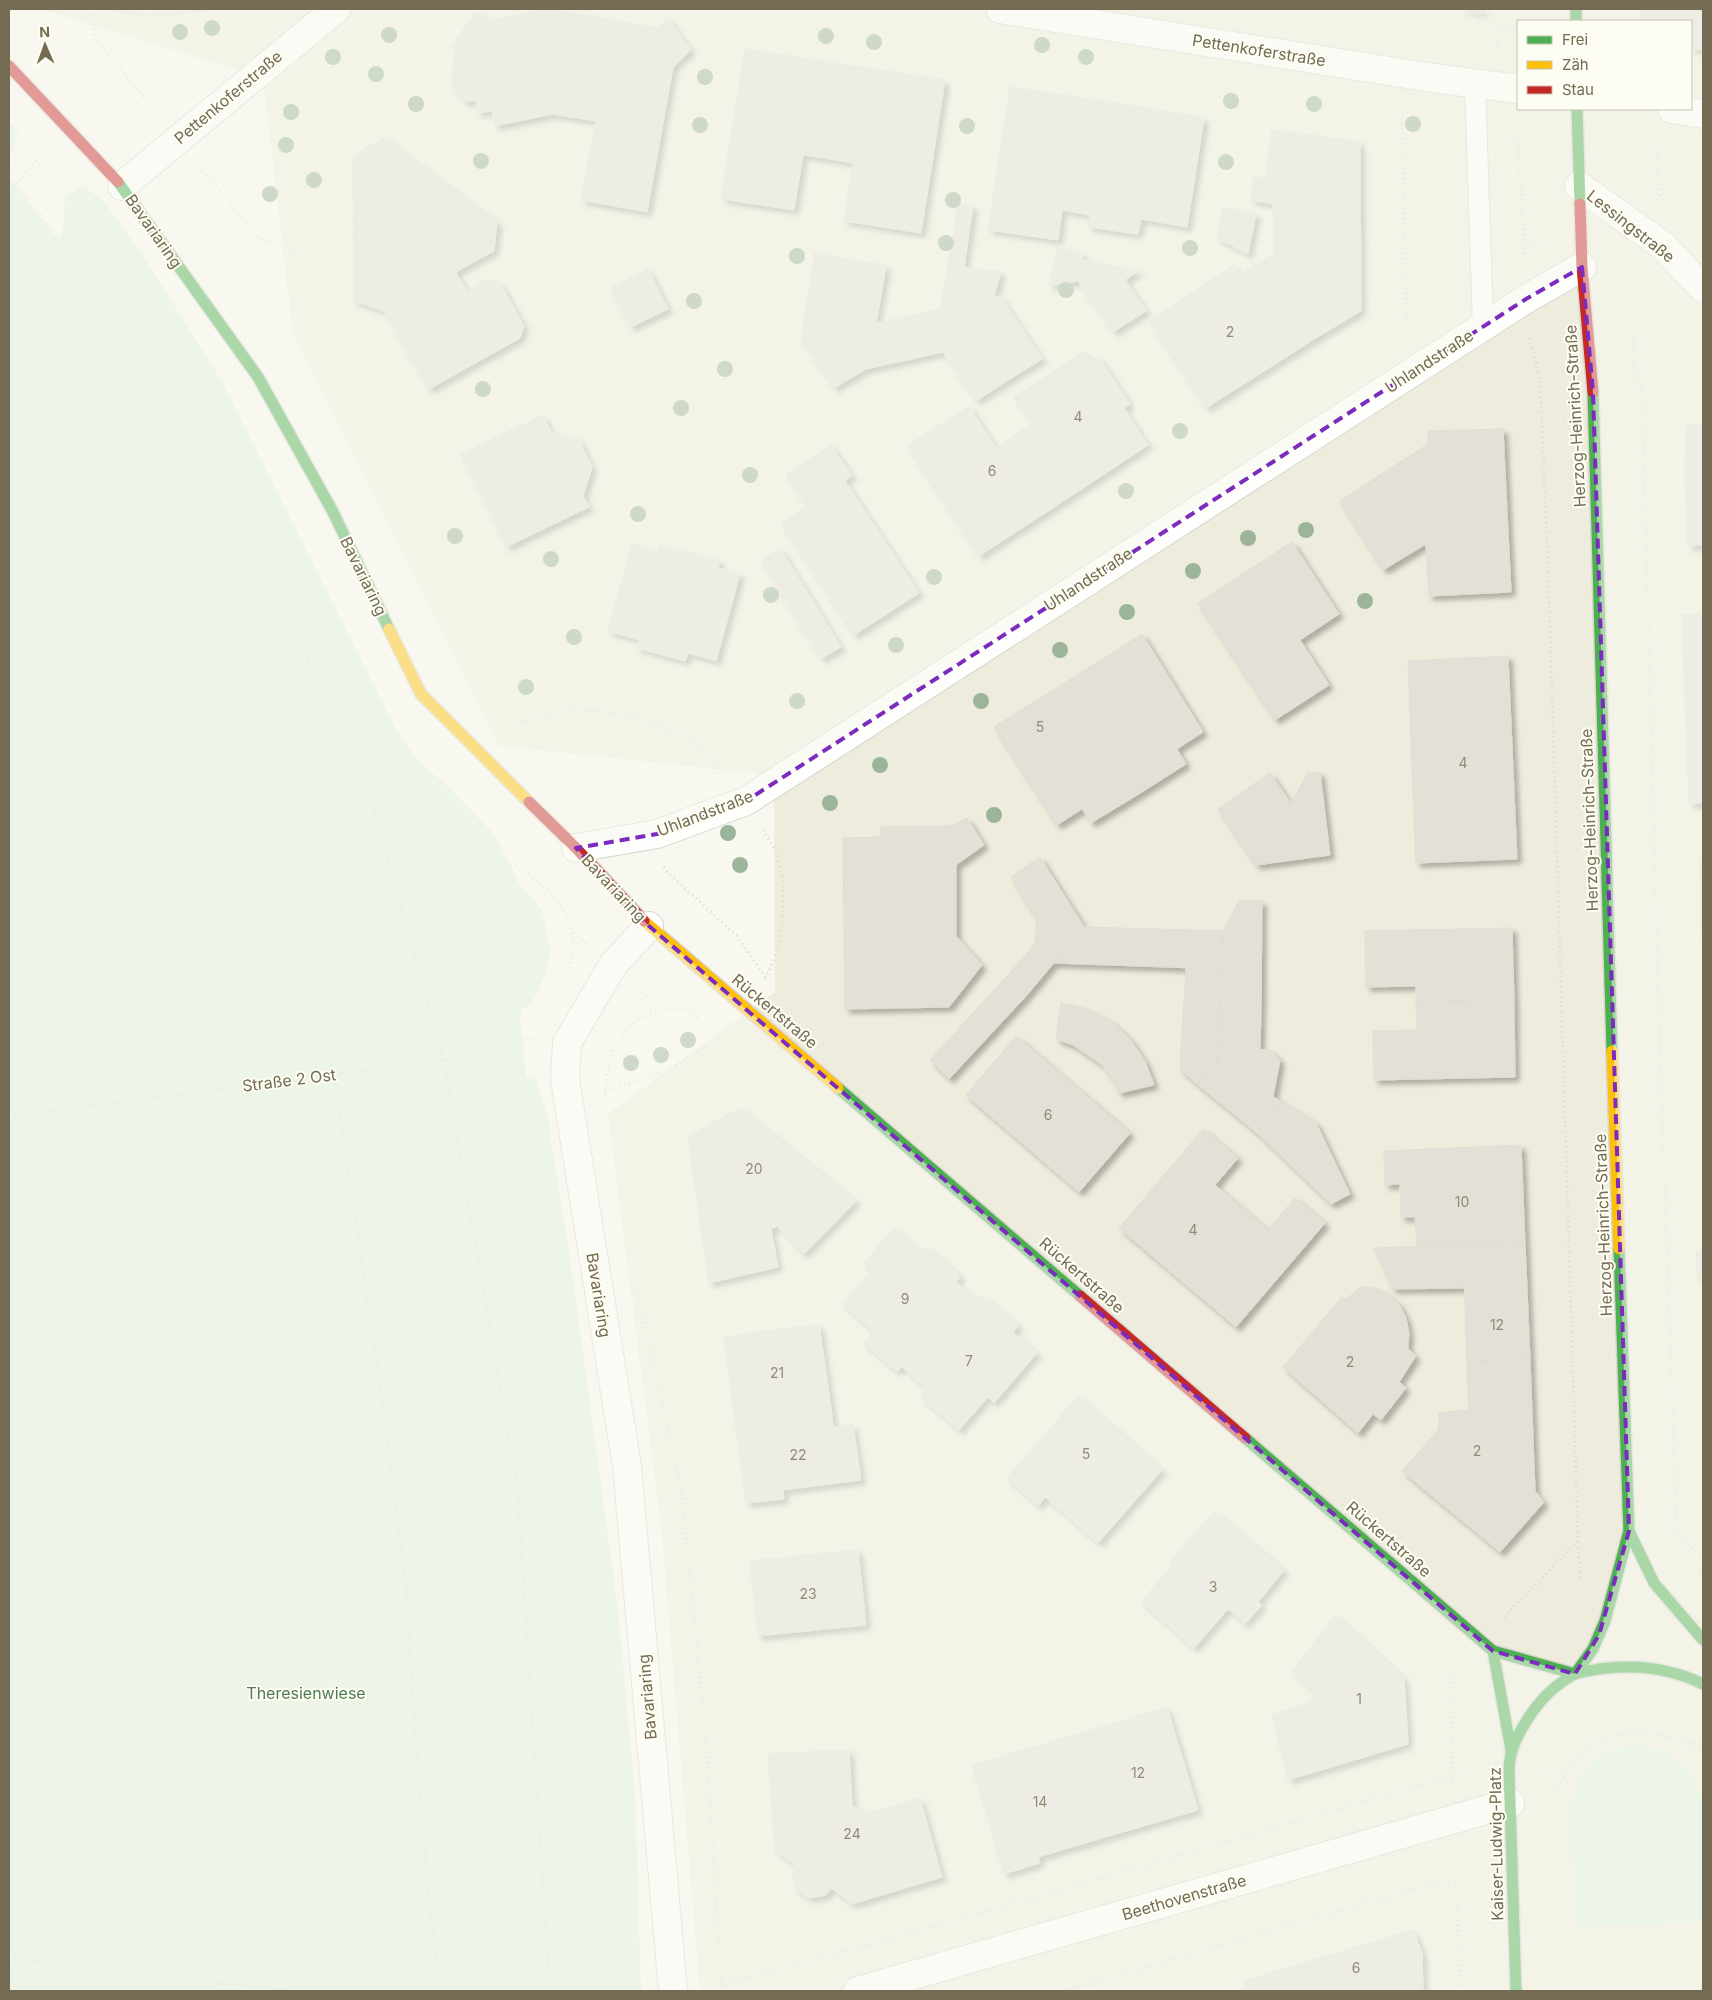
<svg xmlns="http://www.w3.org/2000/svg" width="1712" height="2000" font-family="Inter,sans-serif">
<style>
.residential{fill:#eeeddd;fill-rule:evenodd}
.green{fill:#e0efdd}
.building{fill:#e3e1d7;stroke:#e0ded3;filter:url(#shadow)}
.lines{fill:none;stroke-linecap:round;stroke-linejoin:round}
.lane-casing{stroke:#d6d5cd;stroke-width:22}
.street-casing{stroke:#d6d5cd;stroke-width:30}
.fast-casing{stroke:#d6d5cb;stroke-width:14}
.slow-casing{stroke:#d6d5cb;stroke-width:14}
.jam-casing{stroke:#d6d5cb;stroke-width:14}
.path{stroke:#dad8d0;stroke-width:3;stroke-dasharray:1 4;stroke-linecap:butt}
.lane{stroke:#fefefd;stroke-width:20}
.street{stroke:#fefefd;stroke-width:28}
.fast{stroke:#4caf50;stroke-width:11}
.slow{stroke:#ffc107;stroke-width:11}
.jam{stroke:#c62828;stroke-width:11}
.tree{fill:#9bb49a}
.marked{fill:none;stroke:#7b2cbf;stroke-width:4;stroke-dasharray:10 6;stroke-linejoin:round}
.labels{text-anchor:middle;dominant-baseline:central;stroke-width:4;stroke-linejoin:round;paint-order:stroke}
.number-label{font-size:14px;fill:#918a75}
.street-label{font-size:16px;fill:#746b52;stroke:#fdfdf3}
.park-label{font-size:16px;fill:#4f7d53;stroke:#fdfdf3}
</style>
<defs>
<filter id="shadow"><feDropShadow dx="4.5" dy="4.5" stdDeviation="2.5" flood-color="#0004"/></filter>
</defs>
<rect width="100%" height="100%" fill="#f8f8f0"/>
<path class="residential" d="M41,9H1703V1991H700L662,1534L608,1114L775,992L774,775L499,746L293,335L263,78ZM1518,21H1691V109H1518Z"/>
<g class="green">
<path d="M9,120L18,134L12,152H9Z"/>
<path d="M9,178L60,242L64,225L65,196L83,186L103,200L140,251L220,378L396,730L418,761L443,782L495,835L518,882L542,910L550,950L546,973L531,1005L522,1009L520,1016L526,1077L534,1076L547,1113L574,1286L618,1611L635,1793L641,1991H9Z"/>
<path d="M1636,1745C1669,1748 1694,1765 1702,1799C1705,1815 1703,1834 1703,1850C1703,1874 1703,1899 1703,1923L1574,1927L1570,1804C1580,1766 1597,1750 1636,1745Z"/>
</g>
<g class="building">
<path d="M548,9L657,28L668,19L691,50L673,67L647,212L581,200L596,121L552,114L495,126L492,111L478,113L476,100L464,102L452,82L454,57L457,50L451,47L475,13L489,21Z"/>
<path d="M1461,9H1482V13Z"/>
<path d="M1640,9H1703V50L1691,48V21H1640Z"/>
<path d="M745,49L845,65L830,159L803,155L794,210L721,199Z"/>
<path d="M845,65L945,80L921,233L844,221L853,163L830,159Z"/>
<path d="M1010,87L1108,102L1090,215L1062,210L1058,240L988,230Z"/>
<path d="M1108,102L1204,118L1187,227L1141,219L1138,234L1088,227Z"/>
<path d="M1272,130L1360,142L1361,311L1311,341L1260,262L1274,254L1273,204L1251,200L1253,177L1265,178Z"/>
<path d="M384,138L497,222L494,251L384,311L354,301L353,155Z"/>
<path d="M958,204L973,206L964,267L948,265Z"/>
<path d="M1223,207L1256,214L1248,254L1217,238Z"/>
<path d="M1057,248L1083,253L1078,281L1049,286Z"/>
<path d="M815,253L886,266L876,324L801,339Z"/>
<path d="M1082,260L1139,271L1092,301L1078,281Z"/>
<path d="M1260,262L1311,341L1206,408L1149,321L1234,265L1240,274Z"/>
<path d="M948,265L1001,272L994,297L940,309Z"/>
<path d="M648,269L668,309L631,327L611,288Z"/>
<path d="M455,271L467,291L487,279L500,283L524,326L520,338L429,389L384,311Z"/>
<path d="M1125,279L1146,311L1113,332L1092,301Z"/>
<path d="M1000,296L1042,359L1005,382L955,306Z"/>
<path d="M955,306L1005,382L976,401L943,352L866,369L834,388L801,339Z"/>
<path d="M1084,351L1091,361L1098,356L1130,404L1124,408L1148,445L1077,492L1014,397Z"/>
<path d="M969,406L996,448L1032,424L1077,492L979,556L907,446Z"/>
<path d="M543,415L551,432L579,440L592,467L583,496L589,507L506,547L461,454Z"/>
<path d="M1686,425H1703V545L1688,546L1685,474Z"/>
<path d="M1503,429L1511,592L1429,596L1426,544L1383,570L1340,501L1428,444V431Z"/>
<path d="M831,445L852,476L845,481L919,593L854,635L781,523L807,506L786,474Z"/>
<path d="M1292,542L1339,614L1300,640L1329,685L1275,720L1198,603Z"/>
<path d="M632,544L657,551L659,545L720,561L718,568L740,574L716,661L688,653L685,661L637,648L639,640L608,631Z"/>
<path d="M780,548L841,647L821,659L761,560Z"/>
<path d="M1703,613V721H1686L1682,615Z"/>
<path d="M1142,634L1203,732L1177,749L1186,764L1142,792L1071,679Z"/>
<path d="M1508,656L1517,859L1416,863L1408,661Z"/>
<path d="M1071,679L1142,792L1091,823L1082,809L1057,825L994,727Z"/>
<path d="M1686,721H1703V803L1689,804Z"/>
<path d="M1320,772L1330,855L1256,865L1308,773Z"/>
<path d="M1270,773L1291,803L1256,865L1218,809Z"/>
<path d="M967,818L984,845L956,865V936L982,965L949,1007L845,1009L843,838L881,837V827L951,826Z"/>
<path d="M1040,857L1084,927L1027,995L1006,977L1035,944L1037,920L1011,877Z"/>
<path d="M1700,862H1703V963Z"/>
<path d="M1239,901H1262L1261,1010H1220L1223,931Z"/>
<path d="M1084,927L1223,931L1222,969L1054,963Z"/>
<path d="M1512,928L1514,1000L1416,1002V986L1366,987L1365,931Z"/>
<path d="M1186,968L1222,969L1217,1063L1197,1084L1180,1069Z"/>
<path d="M1006,977L1027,995L949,1079L930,1060Z"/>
<path d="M1514,1000L1515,1077L1374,1080L1373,1031L1417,1030L1416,1002Z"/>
<path d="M1061,1003L1087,1009L1111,1021L1130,1039L1145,1061L1154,1085L1119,1093L1112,1078L1101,1064L1073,1045L1056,1039Z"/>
<path d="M1220,1010H1261L1260,1050H1270L1280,1060L1273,1097L1217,1063Z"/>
<path d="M1016,1036L1130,1133L1079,1192L966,1095Z"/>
<path d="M1217,1063L1282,1102L1257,1133L1197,1084Z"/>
<path d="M1282,1102L1316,1123L1350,1194L1331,1204L1257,1133Z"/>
<path d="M740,1108L856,1201L804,1254L777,1226L771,1229L778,1267L709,1283L688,1136Z"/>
<path d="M1203,1129L1238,1158L1215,1185L1268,1230L1295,1198L1325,1223L1236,1327L1119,1228Z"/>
<path d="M1521,1145L1525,1243L1417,1246L1415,1217H1401L1400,1184L1385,1185L1384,1151Z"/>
<path d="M893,1228L923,1253L927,1247L961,1276L956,1282L967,1291L897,1372L863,1343L873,1331L842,1304L871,1271L863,1264Z"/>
<path d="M1525,1243L1530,1359L1467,1362L1463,1245Z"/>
<path d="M1463,1245L1464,1288L1393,1289L1374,1248Z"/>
<path d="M1703,1248V1279L1697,1274L1696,1254Z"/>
<path d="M1360,1287L1374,1288L1387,1294L1399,1304L1406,1318L1409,1333L1408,1349L1416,1356L1399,1382L1406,1388L1381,1420L1373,1414L1358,1433L1283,1367L1342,1297L1346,1300Z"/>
<path d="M967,1291L979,1301L983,1296L1019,1326L1013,1332L1037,1353L994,1403L988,1397L959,1430L920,1397L926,1388L902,1367Z"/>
<path d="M819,1324L831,1407L735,1420L724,1337Z"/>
<path d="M1530,1359L1535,1491L1544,1502L1500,1552L1402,1471L1439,1429V1413L1469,1410L1467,1362Z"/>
<path d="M1078,1396L1162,1470L1098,1543L1045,1497L1038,1506L1007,1478Z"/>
<path d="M831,1407L833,1427L853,1425L861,1480L783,1490L784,1499L746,1503L735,1420Z"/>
<path d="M1214,1511L1284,1570L1258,1602L1262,1605L1245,1624L1228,1609L1194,1648L1141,1602L1172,1565L1169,1562Z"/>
<path d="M858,1550L866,1625L758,1636L750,1561Z"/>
<path d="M1335,1615L1404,1678L1408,1744L1288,1780L1272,1715L1310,1702L1317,1694L1292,1671Z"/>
<path d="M1167,1707L1198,1810L1109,1836L1078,1734Z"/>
<path d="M1078,1734L1109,1836L1038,1857L1040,1863L1004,1874L972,1765Z"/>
<path d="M849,1750L852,1806L866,1814L920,1798L942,1877L852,1904L831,1888L826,1895L809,1898L795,1889L792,1870L795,1865L775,1851L768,1754Z"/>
<path d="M1413,1930L1422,1953L1423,1991H1246L1243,1981Z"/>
</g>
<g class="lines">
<defs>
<path id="lane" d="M1475,84L1483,326"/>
<g id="street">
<path d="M1000,9L1433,78L1518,89"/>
<path d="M1672,109L1703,114"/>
<path d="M122,186L336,9"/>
<path d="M1579,186L1662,245L1703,288"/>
<path d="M576,848L657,834L746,801L1526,299L1582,267"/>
<path d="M649,926L613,965L567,1043L565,1080L627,1466L673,1991"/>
<path d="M858,1991L1510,1803"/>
</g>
<g id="fast">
<path d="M1576,9V21"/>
<path d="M1577,109L1580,204"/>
<path d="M118,182L258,377L333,512L389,629"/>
<path d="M1593,392L1612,1051"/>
<path d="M838,1088L1080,1296"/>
<path d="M1245,1438L1493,1651L1575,1674"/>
<path d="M1629,1531L1654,1583L1703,1640"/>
<path d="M1493,1651L1511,1750"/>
<path d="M1575,1674L1593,1649L1605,1621L1629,1531L1619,1249"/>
<path d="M1516,1991L1509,1769C1510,1748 1518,1734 1529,1717C1540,1700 1555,1685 1573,1675C1581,1671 1591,1671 1599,1669C1636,1664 1670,1668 1703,1684"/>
</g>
<g id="slow">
<path d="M389,629L421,694L529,802"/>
<path d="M644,921L838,1088"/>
<path d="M1612,1051L1619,1249"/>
</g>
<g id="jam">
<path d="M9,66L118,182"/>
<path d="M1580,204L1582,267L1593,392"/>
<path d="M529,802L576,848L644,921"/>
<path d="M1080,1296L1245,1438"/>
</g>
</defs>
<use href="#lane" class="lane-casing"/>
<use href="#street" class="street-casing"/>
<use href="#fast" class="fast-casing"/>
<use href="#slow" class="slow-casing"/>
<use href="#jam" class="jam-casing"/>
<g class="path">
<path d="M94,9L93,35L157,114"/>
<path d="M113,9C148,18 176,15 212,9"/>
<path d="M1499,52L1495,26H1518"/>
<path d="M1402,113L1407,333"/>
<path d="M1509,132L1518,145L1524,243L1547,242"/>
<path d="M1656,139L1659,193"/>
<path d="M200,167L258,238L296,252"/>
<path d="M9,176L169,375L275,587L369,793L444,1061L517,1485L550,1991"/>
<path d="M9,191L44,153"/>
<path d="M1656,200L1659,193L1668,204"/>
<path d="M1524,243V259"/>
<path d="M1632,266L1633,360L1642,392L1659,1023L1677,1534L1703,1558"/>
<path d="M516,724L573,709L635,715L691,740L721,773"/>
<path d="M763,830C768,838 775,848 778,857C788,895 784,946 764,981"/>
<path d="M389,862C412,857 436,850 460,851C471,852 485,854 494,857C537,871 591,918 568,968"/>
<path d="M664,867L665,870L736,935L766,978"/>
<path d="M574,933L587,944"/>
<path d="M638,989L660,1009"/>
<path d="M334,1074L386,1426L406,1587L415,1730L428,1891L441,1991"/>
<path d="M605,1091L670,1069L723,1035"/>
<path d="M604,1095L612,1051L632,1023L660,1009H686L700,1019"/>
<path d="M9,1116L444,1061L534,1037"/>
<path d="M635,1278L682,1497L704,1718L722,1991"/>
<path d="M1578,1542L1580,1578"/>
<path d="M1694,1579L1703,1569"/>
<path d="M1504,1617L1578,1541L1548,564L1540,380L1529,338"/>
<path d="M1691,1744L1703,1754"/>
<path d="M1543,1775L1565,1776"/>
<path d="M1453,1783L1450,1677L1458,1668"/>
<path d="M1544,1793C1548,1791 1554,1789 1557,1786C1566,1778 1572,1766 1579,1758C1595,1742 1616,1732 1638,1732C1661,1732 1681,1745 1703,1743"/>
<path d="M1455,1855L1460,1991"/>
<path d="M9,1958L292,1991"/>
<path d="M721,1985L890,1939L1453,1776L1474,1775"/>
<path d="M1064,1991L1414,1889L1455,1884"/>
</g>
<use href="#lane" class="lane"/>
<use href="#street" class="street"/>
<use href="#fast" class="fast"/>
<use href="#slow" class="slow"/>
<use href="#jam" class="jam"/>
</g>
<g class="tree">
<circle cx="212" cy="28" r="8"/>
<circle cx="180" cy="32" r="8"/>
<circle cx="389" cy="35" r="8"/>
<circle cx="826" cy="36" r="8"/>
<circle cx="874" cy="42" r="8"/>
<circle cx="1042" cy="45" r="8"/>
<circle cx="333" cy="57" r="8"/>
<circle cx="1086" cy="57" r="8"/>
<circle cx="376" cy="74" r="8"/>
<circle cx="705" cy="77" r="8"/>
<circle cx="1231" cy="101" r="8"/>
<circle cx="416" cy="104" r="8"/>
<circle cx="1314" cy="104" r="8"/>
<circle cx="291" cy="112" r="8"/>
<circle cx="1413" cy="124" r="8"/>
<circle cx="700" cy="125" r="8"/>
<circle cx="967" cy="126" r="8"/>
<circle cx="286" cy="145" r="8"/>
<circle cx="481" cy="161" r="8"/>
<circle cx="1226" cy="162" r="8"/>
<circle cx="314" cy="180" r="8"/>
<circle cx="270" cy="194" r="8"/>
<circle cx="953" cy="200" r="8"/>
<circle cx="946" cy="243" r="8"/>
<circle cx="1190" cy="248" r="8"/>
<circle cx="797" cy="256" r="8"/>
<circle cx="1066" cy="290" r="8"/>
<circle cx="694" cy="301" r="8"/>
<circle cx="725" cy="369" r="8"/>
<circle cx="483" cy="389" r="8"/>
<circle cx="681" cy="408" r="8"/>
<circle cx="1180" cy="431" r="8"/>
<circle cx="750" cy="475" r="8"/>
<circle cx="1126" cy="491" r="8"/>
<circle cx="638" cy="514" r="8"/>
<circle cx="1306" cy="530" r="8"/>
<circle cx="455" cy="536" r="8"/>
<circle cx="1248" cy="538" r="8"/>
<circle cx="551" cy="559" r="8"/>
<circle cx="1193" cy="571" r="8"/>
<circle cx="934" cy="577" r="8"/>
<circle cx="771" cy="595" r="8"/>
<circle cx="1365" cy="601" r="8"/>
<circle cx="1127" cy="612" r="8"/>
<circle cx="574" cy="637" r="8"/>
<circle cx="896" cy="645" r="8"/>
<circle cx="1060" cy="650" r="8"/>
<circle cx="526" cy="687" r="8"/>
<circle cx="797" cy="701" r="8"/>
<circle cx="981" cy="701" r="8"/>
<circle cx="880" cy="765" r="8"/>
<circle cx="830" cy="803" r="8"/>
<circle cx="994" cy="815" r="8"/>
<circle cx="728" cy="833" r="8"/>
<circle cx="740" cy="865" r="8"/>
<circle cx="688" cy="1040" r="8"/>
<circle cx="661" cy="1055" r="8"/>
<circle cx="631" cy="1063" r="8"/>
</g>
<path d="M0 0H1712V2000H0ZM1582,267L1593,392L1629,1531L1599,1635L1575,1674L1493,1651L649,926L576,848L657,834L746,801L1526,299Z" fill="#f8f8f0" fill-opacity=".55" fill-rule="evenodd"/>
<path class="marked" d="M1582,267L1593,392L1629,1531L1599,1635L1575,1674L1493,1651L649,926L576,848L657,834L746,801L1526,299Z"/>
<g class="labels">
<g class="number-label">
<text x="1230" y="331">2</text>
<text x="1078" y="416">4</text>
<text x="992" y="470">6</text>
<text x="1040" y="726">5</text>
<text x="1463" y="762">4</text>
<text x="1048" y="1114">6</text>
<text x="754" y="1168">20</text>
<text x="1462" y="1201">10</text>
<text x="1193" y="1229">4</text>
<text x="905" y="1298">9</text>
<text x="1497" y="1324">12</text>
<text x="969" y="1360">7</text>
<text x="1350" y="1361">2</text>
<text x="777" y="1372">21</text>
<text x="1477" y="1450">2</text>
<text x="1086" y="1453">5</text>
<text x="798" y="1454">22</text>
<text x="1213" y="1586">3</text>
<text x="808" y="1593">23</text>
<text x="1359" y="1698">1</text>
<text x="1138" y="1772">12</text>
<text x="1040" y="1801">14</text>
<text x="852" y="1833">24</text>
<text x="1356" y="1967">6</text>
</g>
<g class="street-label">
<text transform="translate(1259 50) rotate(9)">Pettenkoferstraße</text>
<text transform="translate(228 97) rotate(-40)">Pettenkoferstraße</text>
<text transform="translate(1631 226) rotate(38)">Lessingstraße</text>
<text transform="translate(154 231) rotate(55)">Bavariaring</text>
<text transform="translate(1429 361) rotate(-33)">Uhlandstraße</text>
<text transform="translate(1575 416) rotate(-93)">Herzog-Heinrich-Straße</text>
<text transform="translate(364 576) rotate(64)">Bavariaring</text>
<text transform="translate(1088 579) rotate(-33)">Uhlandstraße</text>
<text transform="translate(705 813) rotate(-21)">Uhlandstraße</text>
<text transform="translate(1589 820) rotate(-92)">Herzog-Heinrich-Straße</text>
<text transform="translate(614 888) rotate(47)">Bavariaring</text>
<text transform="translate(775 1011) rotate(40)">Rückertstraße</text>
<text transform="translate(289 1080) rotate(-7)">Straße 2 Ost</text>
<text transform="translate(1603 1225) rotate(-92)">Herzog-Heinrich-Straße</text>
<text transform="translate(1082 1275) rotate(41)">Rückertstraße</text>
<text transform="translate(599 1295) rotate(81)">Bavariaring</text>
<text transform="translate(1389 1539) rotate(41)">Rückertstraße</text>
<text transform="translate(647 1697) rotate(-95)">Bavariaring</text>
<text transform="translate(1496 1844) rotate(-91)">Kaiser-Ludwig-Platz</text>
<text transform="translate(1184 1897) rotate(-16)">Beethovenstraße</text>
</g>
<g class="park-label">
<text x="306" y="1693">Theresienwiese</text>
</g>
</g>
<rect width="1712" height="2000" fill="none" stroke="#746b52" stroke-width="20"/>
<rect x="1517" y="20" width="175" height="90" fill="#fdfdf3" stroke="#c6c3b3"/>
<rect x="1527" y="36" width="25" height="8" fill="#4caf50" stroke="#c6c3b3"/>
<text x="1562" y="45" font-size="15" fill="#746b52">Frei</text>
<rect x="1527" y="61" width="25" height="8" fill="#ffc107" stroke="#c6c3b3"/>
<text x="1562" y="70" font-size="15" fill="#746b52">Zäh</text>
<rect x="1527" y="86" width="25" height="8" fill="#c62828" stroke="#c6c3b3"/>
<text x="1562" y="95" font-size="15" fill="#746b52">Stau</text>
<g transform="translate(45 45) rotate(358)" stroke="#fdfdf3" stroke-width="4" paint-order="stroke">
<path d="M0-4L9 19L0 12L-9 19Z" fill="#746b52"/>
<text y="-8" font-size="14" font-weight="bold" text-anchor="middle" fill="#746b52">N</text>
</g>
</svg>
